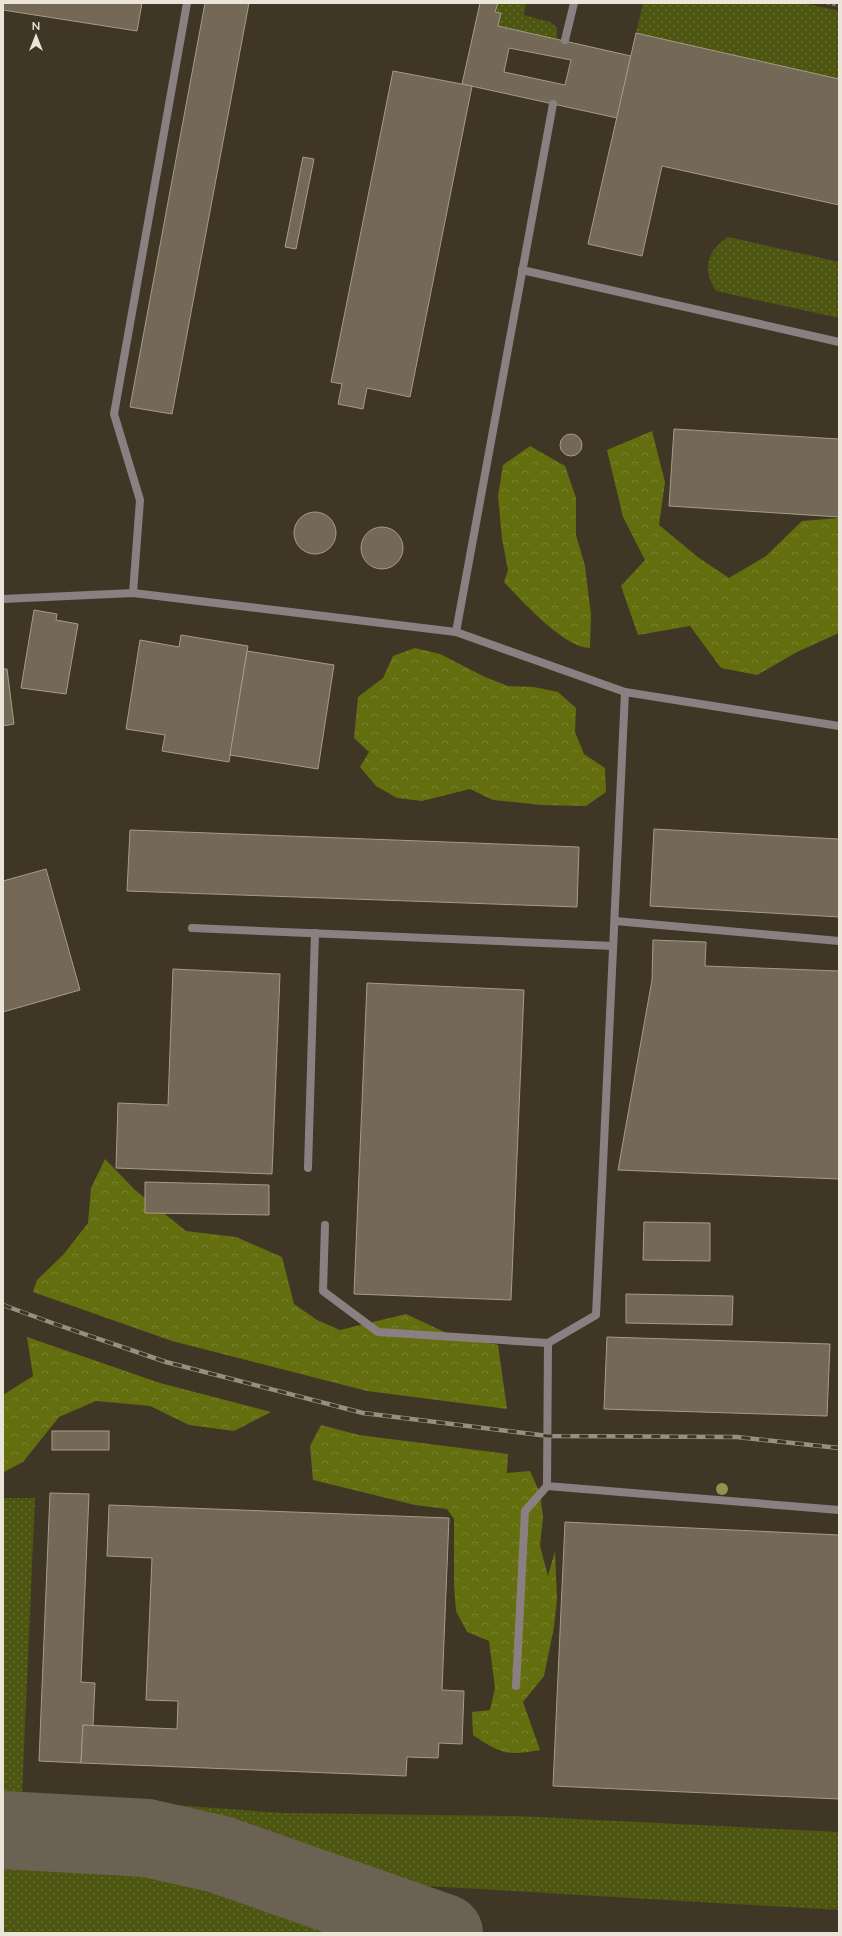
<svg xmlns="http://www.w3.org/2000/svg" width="842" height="1936" font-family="Lato,sans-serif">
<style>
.grass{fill:url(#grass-dots)}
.forest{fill:url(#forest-crowns)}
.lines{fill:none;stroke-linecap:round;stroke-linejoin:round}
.taxiway{stroke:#6c6254;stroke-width:78}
.building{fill:#746957;stroke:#a79b88;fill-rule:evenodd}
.path{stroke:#7e7668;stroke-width:2.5;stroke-dasharray:4 2;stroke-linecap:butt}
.service{stroke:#8b8081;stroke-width:8}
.rail-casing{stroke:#978f81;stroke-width:4.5}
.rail{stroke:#403626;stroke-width:3;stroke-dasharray:9;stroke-linecap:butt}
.tree{fill:#8f954e}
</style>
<defs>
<pattern id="grass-dots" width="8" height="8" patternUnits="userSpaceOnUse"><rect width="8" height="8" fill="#4d5610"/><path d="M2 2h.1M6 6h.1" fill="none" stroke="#676e32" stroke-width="1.8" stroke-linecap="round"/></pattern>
<pattern id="forest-crowns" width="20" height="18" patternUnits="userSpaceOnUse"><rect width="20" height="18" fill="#636e0f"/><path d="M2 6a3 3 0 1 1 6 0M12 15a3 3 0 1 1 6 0" fill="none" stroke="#7a8331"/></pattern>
</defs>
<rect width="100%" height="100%" fill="#403626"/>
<g class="grass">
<path d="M498,3H526L524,15L550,22L557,28V39L498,26L501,13L495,12Z"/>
<path d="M643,3H804L839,11V79L636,33Z"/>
<path d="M728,237L839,262V318L716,291C702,269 706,252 728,237Z"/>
<path d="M3,1498H35L22,1794L282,1813L517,1816L839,1832V1910L324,1880L226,1844L150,1826L3,1817Z"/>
<path d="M3,1843L143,1849L216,1862L327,1906L325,1923L337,1933H3Z"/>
</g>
<g class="forest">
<path d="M652,431L665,482L659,525L699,558L729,578L766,556L802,521L839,518V633L797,652L757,675L721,668L690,626L638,635L621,586L645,560L623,517L607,450Z"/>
<path d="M530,446L565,466L576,498V535L585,566L591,615L590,648C564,648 521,600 504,582L508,570L502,539L498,496L503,465Z"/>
<path d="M415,648L440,654L485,677L508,686L534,687L558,692L576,708L575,732L584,754L605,768L606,792L586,806L542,805L493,800L470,789L422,801L397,798L376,786L360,767L369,752L354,738L358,697L383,678L393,656Z"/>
<path d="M105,1159L135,1190L186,1231L236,1237L282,1257L294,1304L317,1320L340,1330L406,1314L451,1335L498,1345L507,1409L367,1391L172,1341L33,1292L37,1280L63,1255L88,1223L91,1188Z"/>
<path d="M27,1337L160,1383L271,1412L234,1431L189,1425L150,1406L96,1401L59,1417L23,1462L4,1472L3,1395L33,1376Z"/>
<path d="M321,1425L359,1435L508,1454L507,1473L530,1471L540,1493L543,1517L540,1546L548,1576L555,1551L557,1599L554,1627L544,1676L523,1702L540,1750C507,1756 501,1754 473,1735L472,1712L490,1710L495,1688L489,1641L467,1632L456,1611L454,1585V1519L447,1509L415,1505L313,1480L310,1446Z"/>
</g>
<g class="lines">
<path class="taxiway" d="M3,1830L147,1838L218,1854L444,1933"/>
</g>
<g class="building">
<path d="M3,3H142L137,31L3,10Z"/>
<path d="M205,3H249L172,414L130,407Z"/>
<path d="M480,3H498L495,12L501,13L498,26L631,56L617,118L462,84ZM509,48L571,60L565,85L504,72Z"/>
<path d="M636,33L839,79V205L662,166L642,256L588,244Z"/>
<path d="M393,71L472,86L410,397L367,388L363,409L338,404L342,384L331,382Z"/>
<path d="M303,157L314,159L296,249L285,247Z"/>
<path d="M674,429L839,439V517L669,506Z"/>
<circle cx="571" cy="445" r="11"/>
<circle cx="315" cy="533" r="21"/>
<circle cx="382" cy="548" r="21"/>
<path d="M34,610L57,614L56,620L78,624L66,694L21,688Z"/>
<path d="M181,635L248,646L229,762L162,751L165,735L126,729L140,640L179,647Z"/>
<path d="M247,651L334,665L318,769L230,755Z"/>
<path d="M3,669H7L14,724L3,726Z"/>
<path d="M654,829L839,839V917L650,906Z"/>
<path d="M130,830L579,847L577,907L127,891Z"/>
<path d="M46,869L80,990L3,1012V881Z"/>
<path d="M653,940L706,942L705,966L839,971V1179L618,1170L652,980Z"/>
<path d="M173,969L280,974L272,1174L116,1168L118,1103L168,1105Z"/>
<path d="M367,983L524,990L511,1300L354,1294Z"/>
<path d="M145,1182L269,1185V1215L145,1213Z"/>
<path d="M644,1222L710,1223V1261L643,1260Z"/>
<path d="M626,1294L733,1296L732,1325L626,1323Z"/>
<path d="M607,1337L830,1344L827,1416L604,1409Z"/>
<rect x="52" y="1431" width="57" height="19"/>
<path d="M50,1493L89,1494L81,1682L95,1683L93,1726L83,1725L81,1763L39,1761Z"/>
<path d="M109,1505L449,1518L442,1690L464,1691L462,1744L439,1743L438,1758L407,1757L406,1776L81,1763L83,1725L177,1729L178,1701L146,1700L152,1558L107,1556Z"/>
<path d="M565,1522L839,1535V1799L553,1786Z"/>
</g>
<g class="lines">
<path class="path" d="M826,3L839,6"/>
<g class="service">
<path d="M565,40L574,3"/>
<path d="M522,270L839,342"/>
<path d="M133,593L140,500L114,414L187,3"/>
<path d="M3,599L133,593L456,632L625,692L839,726"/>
<path d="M456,632L553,104"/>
<path d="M625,692L596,1315L548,1343L547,1486L839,1510"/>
<path d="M615,921L839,941"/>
<path d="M192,928L613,946"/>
<path d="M308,1168L315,933"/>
<path d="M325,1225L323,1291L378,1332L548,1343"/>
<path d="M516,1686L525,1511L547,1486"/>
</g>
<defs>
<path id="rail" d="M3,1305L55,1324L166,1362L363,1413L548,1436L737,1437L839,1448"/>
</defs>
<use href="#rail" class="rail-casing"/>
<use href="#rail" class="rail"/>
</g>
<circle class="tree" cx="722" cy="1489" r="6"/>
<rect width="842" height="1936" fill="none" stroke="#eae4d9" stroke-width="8"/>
<g transform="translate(36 36)" stroke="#403626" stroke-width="3" paint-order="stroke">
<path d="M0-3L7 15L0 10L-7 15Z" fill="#eae4d9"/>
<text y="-6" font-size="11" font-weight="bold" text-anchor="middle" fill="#eae4d9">N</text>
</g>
</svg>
